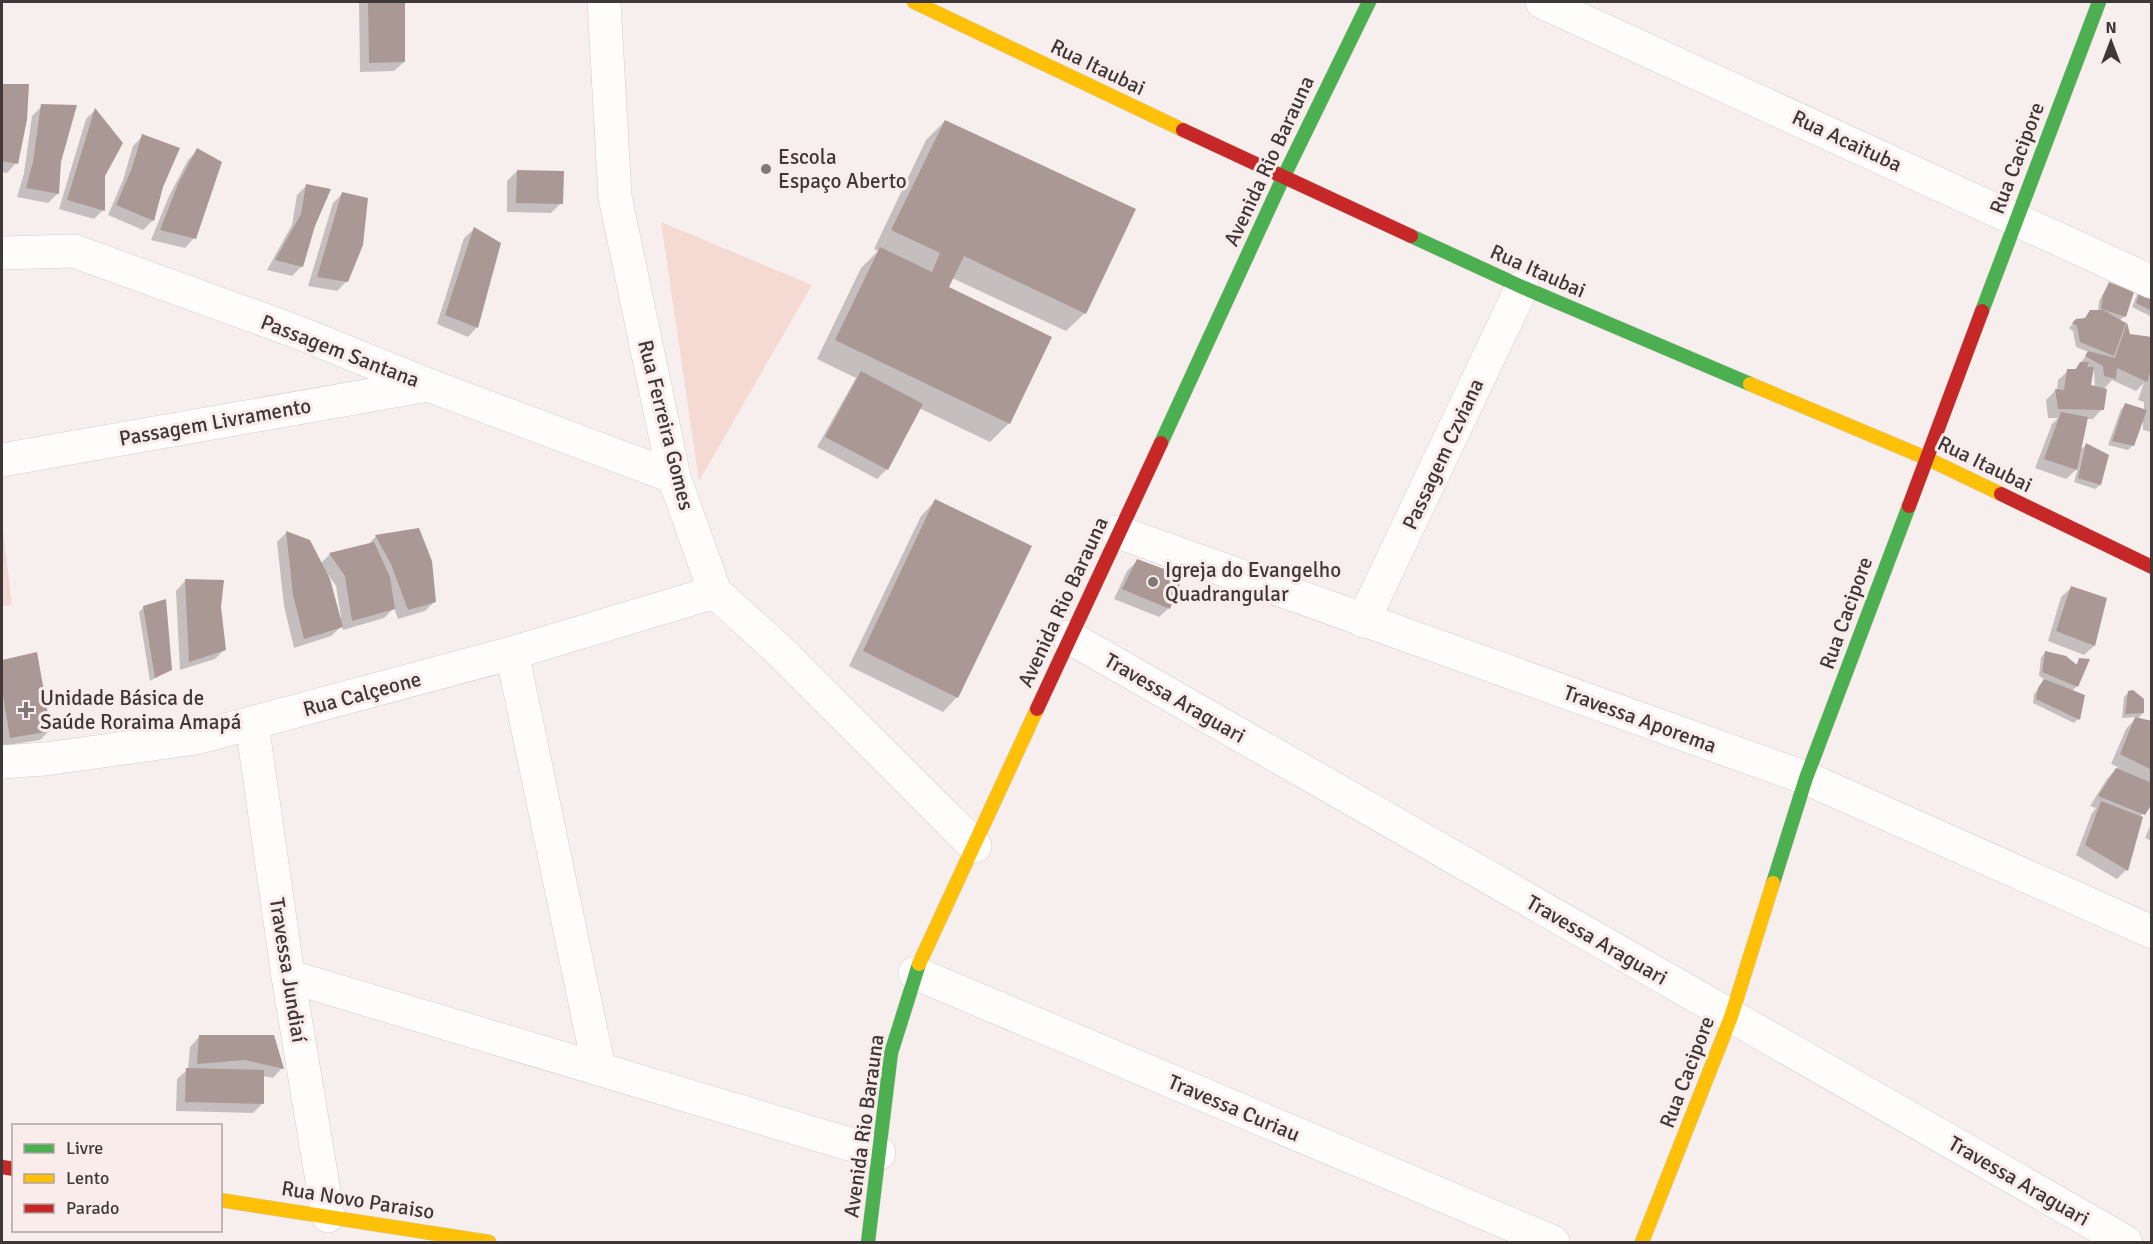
<svg xmlns="http://www.w3.org/2000/svg" width="2153" height="1244" font-family="Signika,sans-serif">
<style>
.green{fill:#f5dad4}
.shadow{fill:#0003;fill-rule:evenodd}
.building{fill:#aa9895}
.lines{fill:none;stroke-linecap:round;stroke-linejoin:round}
.street-casing{stroke:#d2cdcc;stroke-width:34}
.fast-casing{stroke:#d2cdcc;stroke-width:15}
.slow-casing{stroke:#d2cdcc;stroke-width:15}
.jam-casing{stroke:#d2cdcc;stroke-width:15}
.street{stroke:#fefdfc;stroke-width:33}
.fast{stroke:#4caf50;stroke-width:14}
.slow{stroke:#ffc107;stroke-width:14}
.jam{stroke:#c62828;stroke-width:14}
.poi-dot{fill:#7e7978;stroke:#f9ecea;stroke-width:2}
.labels{text-anchor:middle;dominant-baseline:central;stroke-width:6;stroke-linejoin:round;paint-order:stroke}
.street-label{font-size:21px;fill:#3e3938;stroke:#f9ecea}
.poi-label{font-size:21px;fill:#3e3938;stroke:#f9ecea;text-anchor:start}
</style>
<rect width="100%" height="100%" fill="#f6efee"/>
<g class="green">
<path d="M661,222L812,285L699,481Z"/>
<path d="M2,521L12,605L2,606Z"/>
</g>
<g class="shadow">
<path d="M359,2H403L404,62L394,71L360,72Z"/>
<path d="M28,85L16,163L7,173L2,172V86Z"/>
<path d="M42,106L60,161L58,193L48,203L17,197L24,173L32,116Z"/>
<path d="M95,110L103,175V210L94,219L59,209L86,119Z"/>
<path d="M945,121L1085,313L1066,331L952,278L947,288L1009,423L990,442L919,408L887,469L877,479L817,447L856,378L817,359L861,268L878,251L874,249L926,140Z"/>
<path d="M143,136L162,187L153,220L143,230L108,215L123,180L133,146Z"/>
<path d="M198,150L194,238L185,248L151,240L169,196L188,160Z"/>
<path d="M517,171L561,203L551,213L507,212V181Z"/>
<path d="M307,185L314,225L302,266L292,276L267,270L292,225L297,195Z"/>
<path d="M343,193L347,281L337,291L308,286L333,203Z"/>
<path d="M474,229L477,327L468,337L437,324L464,238Z"/>
<path d="M2109,284L2125,316L2119,321L2125,325L2127,322L2128,335L2152,338V432L2143,430V418L2133,445L2128,450L2108,445L2121,409L2125,405L2144,411V402L2138,400L2144,383L2136,391L2112,380L2103,390L2102,409L2093,419H2086L2079,451L2086,445L2107,456L2100,485L2095,489L2074,482L2078,468L2066,479L2035,468L2052,424L2058,418H2048L2046,400L2057,389L2058,380L2068,371H2074L2089,352L2076,347L2073,331L2069,328L2076,320H2084L2098,312L2099,301ZM2092,370H2094L2095,388L2090,387Z"/>
<path d="M2152,286V317L2132,307L2140,287Z"/>
<path d="M935,501L957,697L943,712L849,666L921,516Z"/>
<path d="M287,532L320,564L330,554L368,545L376,536L435,601L425,611L398,619L394,608L384,618L343,630L342,626L331,636L294,648L284,606L277,542ZM327,573L336,586L341,617H339Z"/>
<path d="M1137,561L1169,608L1159,617L1114,599L1127,571Z"/>
<path d="M185,581L220,607L225,649L215,659L180,670L176,591Z"/>
<path d="M2071,588L2105,599L2094,646L2084,655L2048,641L2061,597Z"/>
<path d="M144,607L171,669L150,681L139,612Z"/>
<path d="M2046,652L2075,665L2080,660L2077,686L2072,691L2078,719L2074,723L2033,703L2034,694L2046,680L2039,676L2041,657Z"/>
<path d="M36,654L50,730L40,740L2,746V662Z"/>
<path d="M2129,692L2143,713L2137,719L2152,722V801L2140,817L2126,870L2117,879L2076,855L2092,813L2096,808L2090,806L2107,779L2118,767L2111,764L2126,729L2137,717L2122,718L2124,697Z"/>
<path d="M2152,822V841L2145,838Z"/>
<path d="M199,1037L282,1068L273,1078L263,1076L262,1104L253,1113L176,1111L177,1079L188,1069L190,1047Z"/>
</g>
<g class="building">
<path d="M368,2H405V62L369,63Z"/>
<path d="M2,84H29L27,120L18,164L2,161Z"/>
<path d="M41,104L77,105L61,162L59,194L26,188L33,162Z"/>
<path d="M95,108L123,143L105,176V211L67,200Z"/>
<path d="M945,120L1136,209L1086,314L964,256L949,287L1052,337L1010,424L835,340L880,247L932,272L940,253L891,230Z"/>
<path d="M142,134L180,148L163,187L154,221L116,205L132,168Z"/>
<path d="M197,148L222,162L196,239L160,230L178,184Z"/>
<path d="M517,170L564,171L563,204L516,203Z"/>
<path d="M306,184L331,189L315,226L303,267L275,260L301,214Z"/>
<path d="M342,192L368,198L363,245L348,282L317,277Z"/>
<path d="M474,227L501,243L478,328L445,315Z"/>
<path d="M2144,281L2152,285V311L2136,303Z"/>
<path d="M2109,282L2134,292L2126,317L2101,309L2103,295Z"/>
<path d="M2090,310H2103L2126,323L2114,356L2080,342L2077,326L2072,323L2076,319L2085,318Z"/>
<path d="M2127,323L2130,334L2152,337V368L2147,382L2117,368L2116,379L2104,376L2103,366L2085,356L2088,351L2115,358Z"/>
<path d="M2080,362H2089L2087,367H2094L2091,385L2107,389L2104,410L2058,409L2055,389L2064,390L2067,369H2076Z"/>
<path d="M861,371L923,404L888,470L825,437Z"/>
<path d="M2125,403L2147,410L2134,446L2112,441Z"/>
<path d="M2061,412L2088,417L2077,470L2044,459Z"/>
<path d="M2086,443L2109,455L2101,485L2078,478Z"/>
<path d="M935,499L1032,546L958,698L863,651Z"/>
<path d="M419,528L432,561L436,602L408,610L391,564L375,535Z"/>
<path d="M286,531L310,540L330,579L343,627L304,639L293,595Z"/>
<path d="M374,542L390,577L395,609L352,621L345,576L329,553Z"/>
<path d="M1137,559L1183,576L1170,609L1122,589Z"/>
<path d="M185,579L224,580L221,607L226,650L189,662Z"/>
<path d="M2071,586L2107,598L2095,646L2056,631Z"/>
<path d="M166,599L172,670L155,678L143,606Z"/>
<path d="M2045,651L2066,656L2077,665L2079,658L2090,659L2078,687L2042,672Z"/>
<path d="M37,652L51,731L10,738L2,689V660Z"/>
<path d="M2044,679L2085,695L2080,720L2036,699L2038,688Z"/>
<path d="M2133,690L2144,699V713L2125,714L2128,691Z"/>
<path d="M2135,717L2152,721V770L2120,754Z"/>
<path d="M2116,768L2152,783V804L2145,815L2098,796Z"/>
<path d="M2101,801L2143,817L2128,871L2085,845Z"/>
<path d="M199,1035H274L284,1069L245,1060L197,1064Z"/>
<path d="M186,1068L264,1070V1104L185,1102Z"/>
</g>
<g class="lines">
<defs>
<g id="street">
<path d="M604,2L615,197L674,477L715,592L779,650L975,846"/>
<path d="M1542,2L2152,282"/>
<path d="M2,253L74,251L300,333L428,385L674,477"/>
<path d="M2,460L428,385"/>
<path d="M1118,532L1806,778L2152,932"/>
<path d="M1363,621L1522,287"/>
<path d="M1069,637L2126,1242"/>
<path d="M512,653L599,1069"/>
<path d="M252,724L288,976L328,1216"/>
<path d="M2,762L45,759L196,738L512,653L715,592"/>
<path d="M915,973L1553,1242"/>
<path d="M288,976L879,1153"/>
</g>
<g id="fast">
<path d="M1411,236L1522,287L1750,384"/>
<path d="M1982,311L2099,2"/>
<path d="M1161,443L1283,178L1369,2"/>
<path d="M1773,883L1806,778L1909,506"/>
<path d="M868,1242L891,1053L919,964"/>
</g>
<g id="slow">
<path d="M914,2L1183,130"/>
<path d="M1750,384L1926,458L2001,494"/>
<path d="M919,964L1037,709"/>
<path d="M220,1200L489,1242"/>
<path d="M1642,1242L1731,1017L1773,883"/>
</g>
<g id="jam">
<path d="M1183,130L1411,236"/>
<path d="M2001,494L2152,567"/>
<path d="M1909,506L1982,311"/>
<path d="M1037,709L1161,443"/>
<path d="M2,1167L14,1169"/>
</g>
</defs>
<use href="#street" class="street-casing"/>
<use href="#fast" class="fast-casing"/>
<use href="#slow" class="slow-casing"/>
<use href="#jam" class="jam-casing"/>
<use href="#street" class="street"/>
<use href="#fast" class="fast"/>
<use href="#slow" class="slow"/>
<use href="#jam" class="jam"/>
</g>
<g class="poi-dot">
<circle cx="766" cy="169" r="6"/>
<circle cx="1153" cy="582" r="6"/>
<path d="M23 701h6v6h6v6h-6v6h-6v-6h-6v-6h6z"/>
</g>
<g class="labels">
<g class="street-label">
<text transform="translate(1098 67) rotate(26)">Rua Itaubai</text>
<text transform="translate(1847 141) rotate(25)">Rua Acaituba</text>
<text transform="translate(2017 158) rotate(-69)">Rua Cacipore</text>
<text transform="translate(1269 161) rotate(-65)">Avenida Rio Barauna</text>
<text transform="translate(1538 271) rotate(24)">Rua Itaubai</text>
<text transform="translate(340 351) rotate(21)">Passagem Santana</text>
<text transform="translate(215 422) rotate(-10)">Passagem Livramento</text>
<text transform="translate(666 425) rotate(76)">Rua Ferreira Gomes</text>
<text transform="translate(1443 454) rotate(-65)">Passagem Czviana</text>
<text transform="translate(1985 464) rotate(26)">Rua Itaubai</text>
<text transform="translate(1063 602) rotate(-65)">Avenida Rio Barauna</text>
<text transform="translate(1846 613) rotate(-70)">Rua Cacipore</text>
<text transform="translate(362 694) rotate(-15)">Rua Calçeone</text>
<text transform="translate(1175 698) rotate(30)">Travessa Araguari</text>
<text transform="translate(1640 719) rotate(20)">Travessa Aporema</text>
<text transform="translate(1597 940) rotate(30)">Travessa Araguari</text>
<text transform="translate(288 970) rotate(81)">Travessa Jundiaí</text>
<text transform="translate(1687 1072) rotate(-69)">Rua Cacipore</text>
<text transform="translate(1234 1108) rotate(23)">Travessa Curiau</text>
<text transform="translate(864 1126) rotate(-82)">Avenida Rio Barauna</text>
<text transform="translate(2019 1181) rotate(30)">Travessa Araguari</text>
<text transform="translate(358 1200) rotate(9)">Rua Novo Paraiso</text>
</g>
<g class="poi-label">
<text x="778" y="157">Escola<tspan x="778" dy="24">Espaço Aberto</tspan></text>
<text x="1165" y="570">Igreja do Evangelho<tspan x="1165" dy="24">Quadrangular</tspan></text>
<text x="40" y="698">Unidade Básica de<tspan x="40" dy="24">Saúde Roraima Amapá</tspan></text>
</g>
</g>
<rect width="2153" height="1244" fill="none" stroke="#3e3938" stroke-width="6"/>
<rect x="12" y="1124" width="210" height="108" fill="#f9ecea" stroke="#aea4a3" stroke-width="1.5"/>
<rect x="24" y="1144" width="30" height="9" fill="#4caf50" stroke="#aea4a3" stroke-width="1.5"/>
<text x="66" y="1154" font-size="18" fill="#3e3938">Livre</text>
<rect x="24" y="1174" width="30" height="9" fill="#ffc107" stroke="#aea4a3" stroke-width="1.5"/>
<text x="66" y="1184" font-size="18" fill="#3e3938">Lento</text>
<rect x="24" y="1204" width="30" height="9" fill="#c62828" stroke="#aea4a3" stroke-width="1.5"/>
<text x="66" y="1214" font-size="18" fill="#3e3938">Parado</text>
<g transform="translate(2111 42)" stroke="#f9ecea" stroke-width="4.5" paint-order="stroke">
<path d="M0-4.5L10 22L0 15L-10 22Z" fill="#3e3938"/>
<text y="-9" font-size="16" font-weight="bold" text-anchor="middle" fill="#3e3938">N</text>
</g>
</svg>
